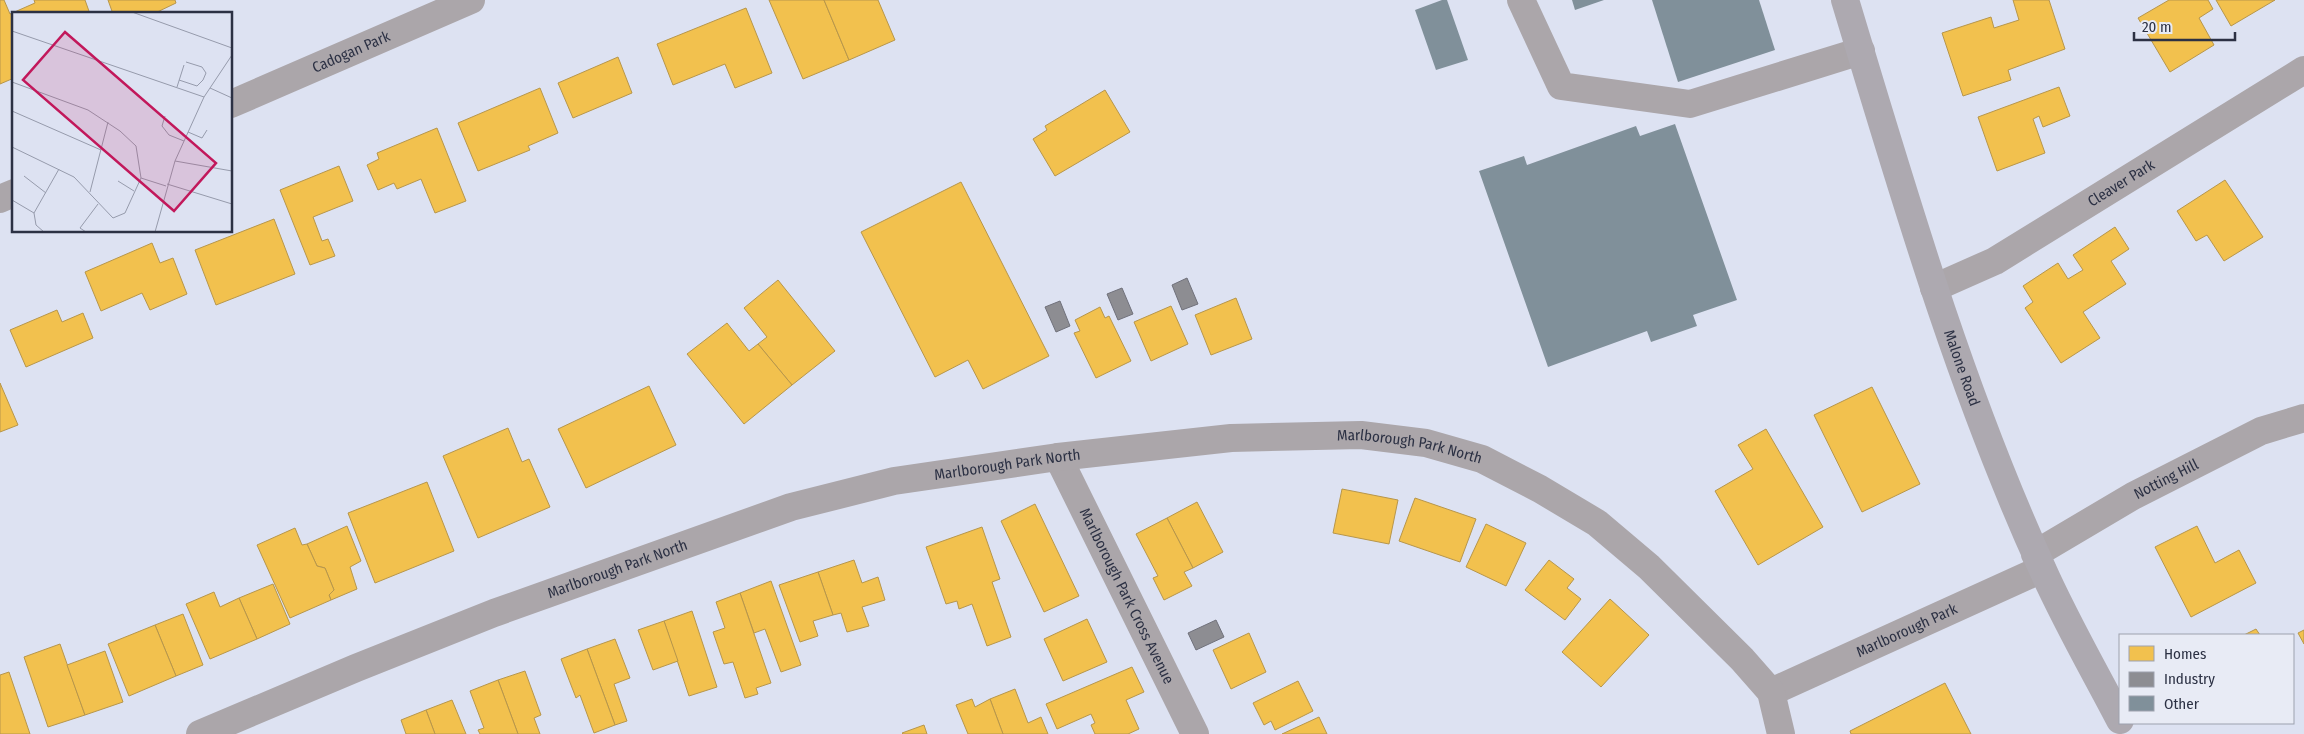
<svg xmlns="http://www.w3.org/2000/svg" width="2304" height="734" font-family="'Fira Sans Condensed',sans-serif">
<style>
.homes{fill:#f2c14e;stroke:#b7964b}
.industry{fill:#8d8d92;stroke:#70717b}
.building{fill:#80909a}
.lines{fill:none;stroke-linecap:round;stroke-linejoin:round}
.minor{stroke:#aba6aa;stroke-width:28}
.major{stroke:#ada9b0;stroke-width:28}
.labels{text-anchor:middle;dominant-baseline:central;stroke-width:5;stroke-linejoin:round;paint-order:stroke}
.street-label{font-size:15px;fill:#2c3144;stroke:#e8ebf5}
.inset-road{fill:none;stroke:#969bac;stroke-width:1}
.view{fill:#c2185b;fill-opacity:0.15;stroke:#c2185b;stroke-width:2.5}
.inset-edge{fill:none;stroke:#2c3144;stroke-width:2.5}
</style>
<rect width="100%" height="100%" fill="#dde2f2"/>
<g class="homes">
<path d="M0,0H4L10,14L35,3L34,0H85L90,14H14V78L0,84Z"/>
<path d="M108,0H175L176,3L153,14H113Z"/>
<path d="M769,0H824L849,60L803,79Z"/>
<path d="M824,0H878L895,40L849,60Z"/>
<path d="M2013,0H2049L2065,49L2008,70L2011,80L1963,96L1942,33L1991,17L1994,28L2019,20Z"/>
<path d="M2169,0H2208L2213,9L2199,18L2214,45L2170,72L2138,18Z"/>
<path d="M2216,0H2275L2231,26Z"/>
<path d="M746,8L772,73L735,88L725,64L673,85L657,44Z"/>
<path d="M618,57L632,93L573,118L558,83Z"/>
<path d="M2059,87L2070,116L2043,127L2039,116L2033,119L2045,153L1997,171L1978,117Z"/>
<path d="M540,88L558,133L528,146L530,150L478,171L458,123Z"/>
<path d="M1105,90L1130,132L1055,176L1033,139L1047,130L1045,126Z"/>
<path d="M437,128L466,201L435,213L421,179L397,189L394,183L378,190L367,165L379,159L377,153Z"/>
<path d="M339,166L353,201L313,217L322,241L328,239L335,256L310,265L280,190Z"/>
<path d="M2225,180L2263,237L2224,261L2207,235L2196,241L2177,211Z"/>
<path d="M961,182L1049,356L983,389L968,360L935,377L861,232Z"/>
<path d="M274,219L295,274L216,305L195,250Z"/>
<path d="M2115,227L2129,249L2111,261L2126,284L2083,312L2100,338L2061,363L2025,308L2033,302L2023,286L2058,263L2068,279L2083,270L2073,255Z"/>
<path d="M152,243L160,263L173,258L187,294L150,310L142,293L101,311L85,272Z"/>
<path d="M778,280L835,351L792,385L758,344L767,337L744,308Z"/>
<path d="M1236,298L1252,339L1211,355L1195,315Z"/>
<path d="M1171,306L1188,344L1151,361L1134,322Z"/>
<path d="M1100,307L1105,318L1109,316L1131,361L1096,378L1074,333L1080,331L1075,320Z"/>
<path d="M57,310L62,322L83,313L93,338L26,367L10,330Z"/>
<path d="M727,323L749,351L758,344L792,385L744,424L687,354Z"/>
<path d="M0,383L18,425L0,432Z"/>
<path d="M649,386L676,445L586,488L558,429Z"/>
<path d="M1872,387L1920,484L1862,512L1814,415Z"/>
<path d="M508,428L522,462L529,459L550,507L478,538L443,456Z"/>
<path d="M1766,429L1823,527L1758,565L1715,491L1753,469L1738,445Z"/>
<path d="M427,482L454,551L375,583L348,513Z"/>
<path d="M1342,489L1398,500L1389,544L1333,533Z"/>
<path d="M1415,498L1476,519L1460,562L1399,541Z"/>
<path d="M1197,502L1223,552L1193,568L1167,518Z"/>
<path d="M1035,504L1079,596L1044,612L1001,521Z"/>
<path d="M1167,518L1193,568L1184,572L1192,586L1164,600L1153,578L1158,576L1136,534Z"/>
<path d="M1486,524L1526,543L1506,586L1466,567Z"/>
<path d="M347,526L361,561L350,567L357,589L331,600L329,595L334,590L325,568L317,566L307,544Z"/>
<path d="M2197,526L2215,563L2239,550L2256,583L2191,617L2155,547Z"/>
<path d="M982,527L1000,579L992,582L1011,637L987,646L972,604L959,609L957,601L946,604L926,547Z"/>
<path d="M295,528L302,545L307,544L317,566L325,568L334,590L329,595L331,600L290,618L257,545Z"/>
<path d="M854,560L862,583L878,577L885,600L862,607L869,626L847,632L841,613L833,615L818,572Z"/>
<path d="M1549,560L1574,579L1567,588L1581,599L1565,620L1525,590Z"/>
<path d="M818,572L833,615L813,621L818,636L800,642L779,585Z"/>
<path d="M771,581L801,665L781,672L765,629L754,633L740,593Z"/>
<path d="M273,584L290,624L257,639L239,598Z"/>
<path d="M214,592L220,607L239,598L257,639L210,659L186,604Z"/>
<path d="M740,593L771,683L756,688L758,694L745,698L733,662L724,664L713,632L725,628L716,602Z"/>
<path d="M1610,599L1649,635L1601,687L1562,652Z"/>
<path d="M692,611L717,687L689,696L664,621Z"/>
<path d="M183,614L203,665L176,676L155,625Z"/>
<path d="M1087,619L1107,662L1063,681L1044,639Z"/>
<path d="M664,621L678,661L653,670L638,630Z"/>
<path d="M155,625L176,676L129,696L108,644Z"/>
<path d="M2256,629L2260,635H2244Z"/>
<path d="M2304,630V644L2298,633Z"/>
<path d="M1249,633L1266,672L1231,689L1213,650Z"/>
<path d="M615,639L630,678L614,684L627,721L615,725L587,649Z"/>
<path d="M60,644L85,715L48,727L24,657Z"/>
<path d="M587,649L615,725L594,733L580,695L576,698L561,659Z"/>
<path d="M105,651L123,702L85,715L67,665Z"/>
<path d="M1132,667L1144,692L1126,700L1139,729L1128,734H1095L1091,725L1095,723L1091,714L1057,729L1046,704Z"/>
<path d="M525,671L541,715L534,718L540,734H518L498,680Z"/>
<path d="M9,672L30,734H0V675Z"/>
<path d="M498,680L518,734H480L478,730L484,728L470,691Z"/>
<path d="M1298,681L1313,711L1275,730L1271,721L1264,725L1253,703Z"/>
<path d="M1945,683L1971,734H1851L1850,731Z"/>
<path d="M1015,689L1028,723L1041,717L1048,734H1003L990,699Z"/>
<path d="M972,699L975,707L990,699L1003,734H968L956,705Z"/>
<path d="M452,700L466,734H435L426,710Z"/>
<path d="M426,710L435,734H406L401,720Z"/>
<path d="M1319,717L1327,734H1282Z"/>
<path d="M924,725L927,734H903L902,733Z"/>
</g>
<g class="industry">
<path d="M1187,278L1198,304L1182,310L1172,285Z"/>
<path d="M1122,288L1133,314L1118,320L1107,294Z"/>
<path d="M1060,301L1070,326L1056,332L1045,307Z"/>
<path d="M1216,620L1224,637L1196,650L1188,633Z"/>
</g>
<g class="building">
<path d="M1442,0H1447L1468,60L1436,70L1415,10Z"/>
<path d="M1572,0H1604L1575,10Z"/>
<path d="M1652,0H1759L1775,50L1678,82Z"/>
<path d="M1675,124L1737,300L1693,315L1697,326L1651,342L1647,331L1548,367L1479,171L1524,156L1527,165L1636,126L1640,136Z"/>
</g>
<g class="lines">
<g class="minor">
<path d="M1521,0L1561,86L1690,104L1861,51"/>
<path id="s1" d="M231,104L471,0"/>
<path d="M0,199L14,193"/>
<path id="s2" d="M1934,288L1995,261L2304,70"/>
<path id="s3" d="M1058,457L1195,734"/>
<path id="s4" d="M2035,554L2133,496L2261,431L2304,418"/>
<path id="s5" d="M1771,692L2042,569"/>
<path id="s6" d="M200,734L356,668L494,613L791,507L894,481L1058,457L1231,438L1361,435L1426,443L1482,459L1540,489L1597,523L1649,567L1742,659L1771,692L1781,734"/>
</g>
<path class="major" id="s7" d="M1845,0C1903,192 1959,386 2042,568C2065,620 2094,670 2120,720"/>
</g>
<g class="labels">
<g class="street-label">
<text stroke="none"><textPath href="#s1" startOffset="131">Cadogan Park</textPath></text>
<text stroke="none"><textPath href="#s2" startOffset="215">Cleaver Park</textPath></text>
<text stroke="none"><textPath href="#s7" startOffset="386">Malone Road</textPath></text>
<text stroke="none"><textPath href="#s6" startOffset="1259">Marlborough Park North</textPath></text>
<text stroke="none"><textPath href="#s6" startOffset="854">Marlborough Park North</textPath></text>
<text stroke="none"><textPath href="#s4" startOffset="151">Notting Hill</textPath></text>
<text stroke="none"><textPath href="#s6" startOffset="449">Marlborough Park North</textPath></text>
<text stroke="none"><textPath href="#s3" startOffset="155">Marlborough Park Cross Avenue</textPath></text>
<text stroke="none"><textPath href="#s5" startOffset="149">Marlborough Park</textPath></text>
</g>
</g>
<g transform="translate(12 12)">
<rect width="220" height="220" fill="#dde2f2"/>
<path class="inset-road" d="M120,0L220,36M0,19L192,85M167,68L185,74L191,68L194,61L190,55L174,50M0,70L76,98L108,119L124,134L129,166M165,75L172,53M198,76L220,86M0,99L89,138M153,104L150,114L157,123L172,129M176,120L190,126L195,118M0,135L62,165L101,206L113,201L129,166M163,149L220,159M12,164L34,181M129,166L154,174M106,169L122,179M155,172L220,192M78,180L96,110M0,188L22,201M32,220L24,213L22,201L47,157M74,220L68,216L86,192M143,220L163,149L192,85L220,43"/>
<path class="view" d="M53,20L204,151L162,199L11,68Z"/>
<rect width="220" height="220" class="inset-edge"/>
</g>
<rect x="2119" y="634" width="175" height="90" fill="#e8ebf5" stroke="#9da1ae"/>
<rect x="2129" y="646" width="25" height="15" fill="#f2c14e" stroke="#9da1ae"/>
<text x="2164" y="659" font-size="15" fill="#2c3144">Homes</text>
<rect x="2129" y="672" width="25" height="15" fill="#8d8d92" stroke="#9da1ae"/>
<text x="2164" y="684" font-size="15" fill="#2c3144">Industry</text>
<rect x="2129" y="696" width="25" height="15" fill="#80909a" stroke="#9da1ae"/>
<text x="2164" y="709" font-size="15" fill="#2c3144">Other</text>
<path d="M2134 32v8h101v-8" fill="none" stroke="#2c3144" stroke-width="2.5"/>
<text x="2142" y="32" font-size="15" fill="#2c3144" stroke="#e8ebf5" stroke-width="4" paint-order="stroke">20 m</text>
</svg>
